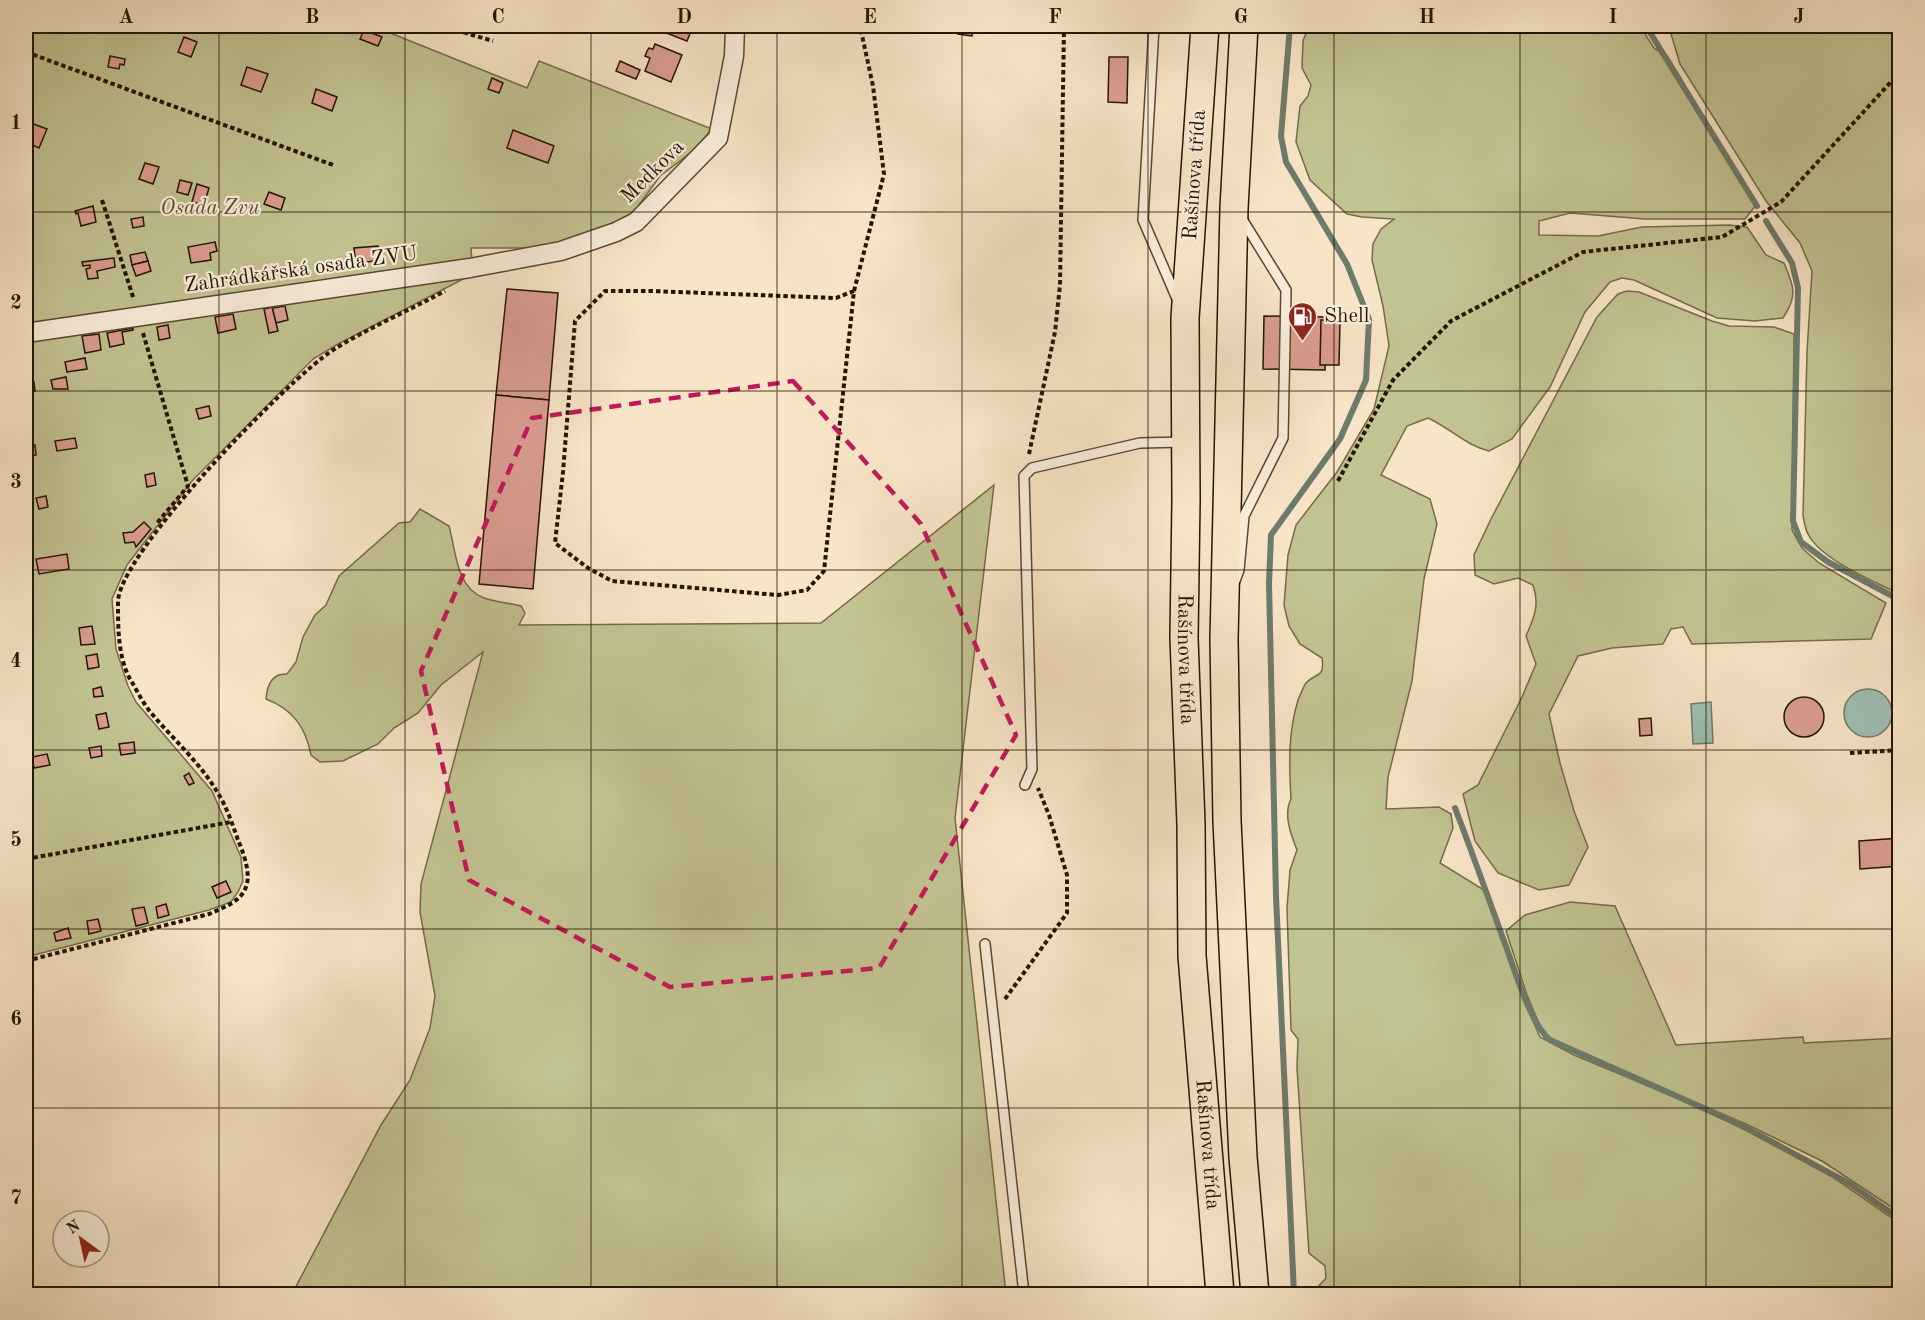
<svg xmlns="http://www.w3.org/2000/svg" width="1925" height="1320" font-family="'Old Standard TT',serif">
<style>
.green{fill:#c2c392;stroke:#736c49;stroke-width:1.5}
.water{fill:#9dbfb3;stroke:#6d7b6b;stroke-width:1.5}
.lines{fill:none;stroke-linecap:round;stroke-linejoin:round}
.stream{stroke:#6d7b6b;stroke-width:6}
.building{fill:#da9d90;stroke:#241400;stroke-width:1.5}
.lane-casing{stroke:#594832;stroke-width:12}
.street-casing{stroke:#594832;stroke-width:21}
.primary-casing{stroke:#241400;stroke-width:30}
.path{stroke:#241400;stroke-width:4;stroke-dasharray:4.5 3;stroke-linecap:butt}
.lane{stroke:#faeedb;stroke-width:9}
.street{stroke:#faeedb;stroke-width:18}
.primary{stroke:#f8e5c7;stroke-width:27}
.marked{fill:none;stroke:#c2185b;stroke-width:4.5;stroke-dasharray:12 8;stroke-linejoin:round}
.grid{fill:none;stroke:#241400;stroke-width:1.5;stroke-opacity:0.55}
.labels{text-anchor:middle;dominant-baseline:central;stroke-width:4.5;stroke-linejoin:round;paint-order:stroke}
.street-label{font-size:21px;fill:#241400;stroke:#faeedb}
.park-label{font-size:21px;font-style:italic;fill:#5b5133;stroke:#faeedb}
.poi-label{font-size:21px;fill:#241400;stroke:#faeedb;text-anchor:start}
.neatline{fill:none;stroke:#241400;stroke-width:2}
.grid-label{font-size:20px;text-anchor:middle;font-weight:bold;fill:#241400}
</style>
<rect width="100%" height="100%" fill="#f8e5c7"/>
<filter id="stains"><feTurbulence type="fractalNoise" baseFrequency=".00333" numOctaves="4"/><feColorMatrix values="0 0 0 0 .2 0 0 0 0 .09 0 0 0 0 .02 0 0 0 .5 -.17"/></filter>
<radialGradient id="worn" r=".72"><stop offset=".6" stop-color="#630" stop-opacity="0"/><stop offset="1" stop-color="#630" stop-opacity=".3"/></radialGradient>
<g class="green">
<path d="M26,26H373L527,88L539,61L712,129L693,151L660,176L629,219L578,241L535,248H471L472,262L469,276L338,344L313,359L192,481L127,565L112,599L116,649L128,686L136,702L212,791L241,857L243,881L238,892L231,902L209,910L26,957Z"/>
<path d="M1309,26H1640L1654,48L1668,57L1756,205L1745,219H1645L1570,213L1539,221V235L1598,236L1642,227L1729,225L1747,227L1766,255L1784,263C1794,286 1798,296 1783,318L1755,321L1717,318L1634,280L1622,278L1610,282L1585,312L1550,387L1512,439L1489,451C1465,445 1450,428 1428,418L1407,426L1381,475L1430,499L1437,524L1424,579L1412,681L1388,777L1386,809L1439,807L1451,814L1453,828L1440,863L1484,890L1525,1003L1540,1037L1574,1055L1677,1098L1763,1138L1831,1176L1899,1223V1294H1319L1317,1288L1326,1278L1325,1266L1309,1253L1297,1068L1298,1039L1291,1030L1287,908L1290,870L1297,850C1291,835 1283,814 1291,799C1289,765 1288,733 1298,700C1300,696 1303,687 1306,683C1316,672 1325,679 1322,658L1300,644L1289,626L1284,605L1288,555L1296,525L1337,472L1374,409L1389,346L1383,306L1372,260L1373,244L1381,229L1394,219L1362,217L1347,214L1310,180L1296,142L1300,106L1308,96L1311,85L1302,68L1303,41Z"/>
<path d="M1661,26H1899V594C1874,581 1821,560 1808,534C1805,529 1804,521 1803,515L1807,352L1812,271L1800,243L1766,201L1680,64L1671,34Z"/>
<path d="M1627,291L1639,292L1712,321L1729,326L1774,327L1794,334L1792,530L1802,548L1819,563L1886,603L1871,639L1692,644L1683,627L1671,629L1663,644L1612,648L1578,656L1549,714L1560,763L1574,811L1588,847L1569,885L1539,890L1498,873L1475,841L1463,794L1478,785L1522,697L1536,664L1526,636C1534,618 1540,605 1533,585L1518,578L1494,584L1475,575L1474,555L1491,519L1597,317L1618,294Z"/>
<path d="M994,485L955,818L1006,1294H292L381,1125L410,1080L430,1028L435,996L420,912L421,884L483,652L441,685L418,713L394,728L378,744L343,761L320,762L311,755C306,728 293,709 266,699C267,686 272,673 287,674L296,662L303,637L315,615L326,605L339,576L399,523L410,522L420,509L449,526C456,551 456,588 484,598C496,602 509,603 521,606L525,613L519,625L821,623Z"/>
<path d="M1570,902L1615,906L1676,1045L1803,1037L1804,1043L1899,1038V1212L1822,1161L1746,1124L1571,1051L1543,1033L1527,995L1506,931L1525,915Z"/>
</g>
<g class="water">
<circle cx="1868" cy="713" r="24"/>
<path d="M1711,702L1713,743L1693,744L1691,704Z"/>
</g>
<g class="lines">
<g class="stream">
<path d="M1290,26L1281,136L1286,162L1347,264L1369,319L1366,380L1340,439L1271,535L1269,583L1276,896L1294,1294"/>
<path d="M1646,26L1757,206"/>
<path d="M1766,221L1792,263L1798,288L1793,521L1801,542L1828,562L1900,600"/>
<path d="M1455,808C1472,852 1488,897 1504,941C1514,967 1530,1024 1550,1040L1735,1122L1850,1184L1900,1219"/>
</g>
</g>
<g class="building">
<path d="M667,26H693L687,41L664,32Z"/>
<path d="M959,26H973L972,36L958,34Z"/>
<path d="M364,30L382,37L378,46L360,39Z"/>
<path d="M184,37L197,42L191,57L178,52Z"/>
<path d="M655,44L682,55L671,82L645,71L650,58L645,56L647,51L649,48L653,49Z"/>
<path d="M110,56L125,59L124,65L120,64L119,69L108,67Z"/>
<path d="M1109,57H1128L1127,103L1108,102Z"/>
<path d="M620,61L640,70L636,79L616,71Z"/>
<path d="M247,67L268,74L261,92L241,85Z"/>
<path d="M492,78L503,83L499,93L488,89Z"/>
<path d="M316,89L337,97L332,111L312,103Z"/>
<path d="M28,122L47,129L39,148L26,142V128Z"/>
<path d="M513,130L554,146L548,163L507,148Z"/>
<path d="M145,163L159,167L153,184L139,179Z"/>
<path d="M180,180L192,183L188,195L177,192Z"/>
<path d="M197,184L209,188L204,205L192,202Z"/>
<path d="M269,192L285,198L281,210L264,204Z"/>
<path d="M93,206L96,222L81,226L78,213L76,214L75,211Z"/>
<path d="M143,217L144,226L133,228L131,219Z"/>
<path d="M215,242L217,251L210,253L211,260L191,263L188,247Z"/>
<path d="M378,246L379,260L356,264L354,248Z"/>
<path d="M145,252L148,261L132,265L130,255Z"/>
<path d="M114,258L115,267L97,271L98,278L88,279L86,269L90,268V265L83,266L82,262Z"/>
<path d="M148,261L151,271L136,276L132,265Z"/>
<path d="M507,289L558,293L549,400L496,395Z"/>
<path d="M285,306L288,320L276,323L272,308Z"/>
<path d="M272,307L278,331L269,333L264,309Z"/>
<path d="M233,314L236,329L218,333L215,317Z"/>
<path d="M1264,316L1326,317L1325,370L1263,369Z"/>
<path d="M1321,320H1340L1339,365H1320Z"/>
<path d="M168,325L170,338L159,340L157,327Z"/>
<path d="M133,328V330L122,332L124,344L110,347L107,333Z"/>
<path d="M99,334L101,350L85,353L82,336Z"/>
<path d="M85,358L87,369L67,372L65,362Z"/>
<path d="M66,377L68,389H53L51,380Z"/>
<path d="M34,382L35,391L26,392V383Z"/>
<path d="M496,395L549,400L533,589L479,584Z"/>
<path d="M209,406L211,416L199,419L196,409Z"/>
<path d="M75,438L77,448L57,451L55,441Z"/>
<path d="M35,445L36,455L26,456V446Z"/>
<path d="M154,473L156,485L147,487L145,475Z"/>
<path d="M46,496L48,507L39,509L36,498Z"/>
<path d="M144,522L151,529L136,547L134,542L125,543L123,533L133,532Z"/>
<path d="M67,554L69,569L39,574L36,559Z"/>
<path d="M92,626L95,644L81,645L79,628Z"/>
<path d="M97,654L99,667L88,669L86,656Z"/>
<path d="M101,687L103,696L94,697L93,689Z"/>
<circle cx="1804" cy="717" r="20"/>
<path d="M106,713L109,727L99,729L96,715Z"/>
<path d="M1651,718L1652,735L1640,736L1639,719Z"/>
<path d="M134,742L135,753L121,755L119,744Z"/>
<path d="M101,746L102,756L91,758L89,748Z"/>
<path d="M47,754L50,765L34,768L32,757Z"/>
<path d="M189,773L194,783L189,785L184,776Z"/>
<path d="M1900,838V866L1860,869L1859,841Z"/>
<path d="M226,881L231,892L217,898L212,887Z"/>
<path d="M166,904L169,915L158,918L156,907Z"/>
<path d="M144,907L148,923L136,926L132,909Z"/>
<path d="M98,919L101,931L89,934L87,921Z"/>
<path d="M68,928L71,938L56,941L54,933Z"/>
</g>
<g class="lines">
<defs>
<g id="lane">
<path d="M1154,26L1143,220L1178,301"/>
<path d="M1235,581L1239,570L1244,516L1283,438L1286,290L1242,219"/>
<path d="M1025,785L1032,769L1024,476L1032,468L1140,443L1184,442"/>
<path d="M985,944L1024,1294"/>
</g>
<path id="street" d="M26,333L470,268L561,251L616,232L636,222L718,138L734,56L735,26"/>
<g id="primary">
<path id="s1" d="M1205,26L1185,318L1186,500L1184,638L1191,824L1192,956L1220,1294"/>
<path d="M1244,26L1234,208L1224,639L1227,821L1243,1157L1255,1294"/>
</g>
</defs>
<use href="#lane" class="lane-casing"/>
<use href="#street" class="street-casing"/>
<use href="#primary" class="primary-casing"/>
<g class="path">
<path d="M442,26L493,41"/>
<path d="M26,52L333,165"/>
<path d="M102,200L134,300"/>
<path d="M854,291L836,298L651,291H605L575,321L563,472L555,543L588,568L612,581L778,595L807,590L824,571L854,291L884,174L873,86L860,26"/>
<path d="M143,333L188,486L157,523"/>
<path d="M1029,454L1055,332L1060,285L1064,26"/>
<path d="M1338,481L1393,380L1451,321L1583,252L1722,237L1781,202L1900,72"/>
<path d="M1850,753L1900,750"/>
<path d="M26,859L231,822"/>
<path d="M26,961L209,914C224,907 242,902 247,884C250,870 243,852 238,840C232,823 226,805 216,790C199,762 173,739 152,714C143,704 137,690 130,679C118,657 118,628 118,603C116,556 289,378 333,350C368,328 408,311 445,291"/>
<path d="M1005,999L1067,913V875L1049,815L1038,788"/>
</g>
<use href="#lane" class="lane"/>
<use href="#street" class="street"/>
<use href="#primary" class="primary"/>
</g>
<path class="marked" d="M793,381L921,524L1016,735L879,968L670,987L469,880L421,671L532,418Z"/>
<path class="grid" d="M219,26V1294M405,26V1294M591,26V1294M777,26V1294M962,26V1294M1148,26V1294M1334,26V1294M1520,26V1294M1706,26V1294M26,212H1900M26,391H1900M26,570H1900M26,750H1900M26,929H1900M26,1108H1900"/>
<defs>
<symbol id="fuel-pin" viewBox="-11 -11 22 30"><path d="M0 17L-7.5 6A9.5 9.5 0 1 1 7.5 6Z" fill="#8f2418" stroke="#faeedb"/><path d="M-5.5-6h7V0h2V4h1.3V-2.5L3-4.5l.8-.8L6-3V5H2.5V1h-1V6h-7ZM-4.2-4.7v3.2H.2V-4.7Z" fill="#fff"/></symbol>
</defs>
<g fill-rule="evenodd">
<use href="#fuel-pin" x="1286" y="300" width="33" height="45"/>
</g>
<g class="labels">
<g class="street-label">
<text transform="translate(653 172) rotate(-45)">Medkova</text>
<text transform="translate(1195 175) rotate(-86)">Rašínova třída</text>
<text transform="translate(301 270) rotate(-8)">Zahrádkářská osada ZVU</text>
<text stroke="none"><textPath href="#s1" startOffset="634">Rašínova třída</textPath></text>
<text stroke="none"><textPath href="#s1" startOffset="1120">Rašínova třída</textPath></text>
</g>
<g class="park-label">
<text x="210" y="208">Osada Zvu</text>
</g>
<g class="poi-label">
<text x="1324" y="316">Shell</text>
</g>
</g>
<rect width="1925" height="1320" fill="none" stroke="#f8e5c7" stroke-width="66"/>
<g transform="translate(81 1239) rotate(327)"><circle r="28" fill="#faeedb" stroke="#a49783" stroke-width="1.5"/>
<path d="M0-4.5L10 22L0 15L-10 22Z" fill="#8f2418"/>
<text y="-9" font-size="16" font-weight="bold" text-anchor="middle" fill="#241400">N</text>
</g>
<rect x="33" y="33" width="1859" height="1254" class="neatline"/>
<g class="grid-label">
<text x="126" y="23">A</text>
<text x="312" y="23">B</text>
<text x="498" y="23">C</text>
<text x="684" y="23">D</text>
<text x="870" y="23">E</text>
<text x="1055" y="23">F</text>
<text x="1241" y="23">G</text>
<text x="1427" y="23">H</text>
<text x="1613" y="23">I</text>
<text x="1799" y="23">J</text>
<text x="16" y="129">1</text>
<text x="16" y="309">2</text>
<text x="16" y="488">3</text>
<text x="16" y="667">4</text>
<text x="16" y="846">5</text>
<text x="16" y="1025">6</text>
<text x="16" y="1204">7</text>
</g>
<rect width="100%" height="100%" filter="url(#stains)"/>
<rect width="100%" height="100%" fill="url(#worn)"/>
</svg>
